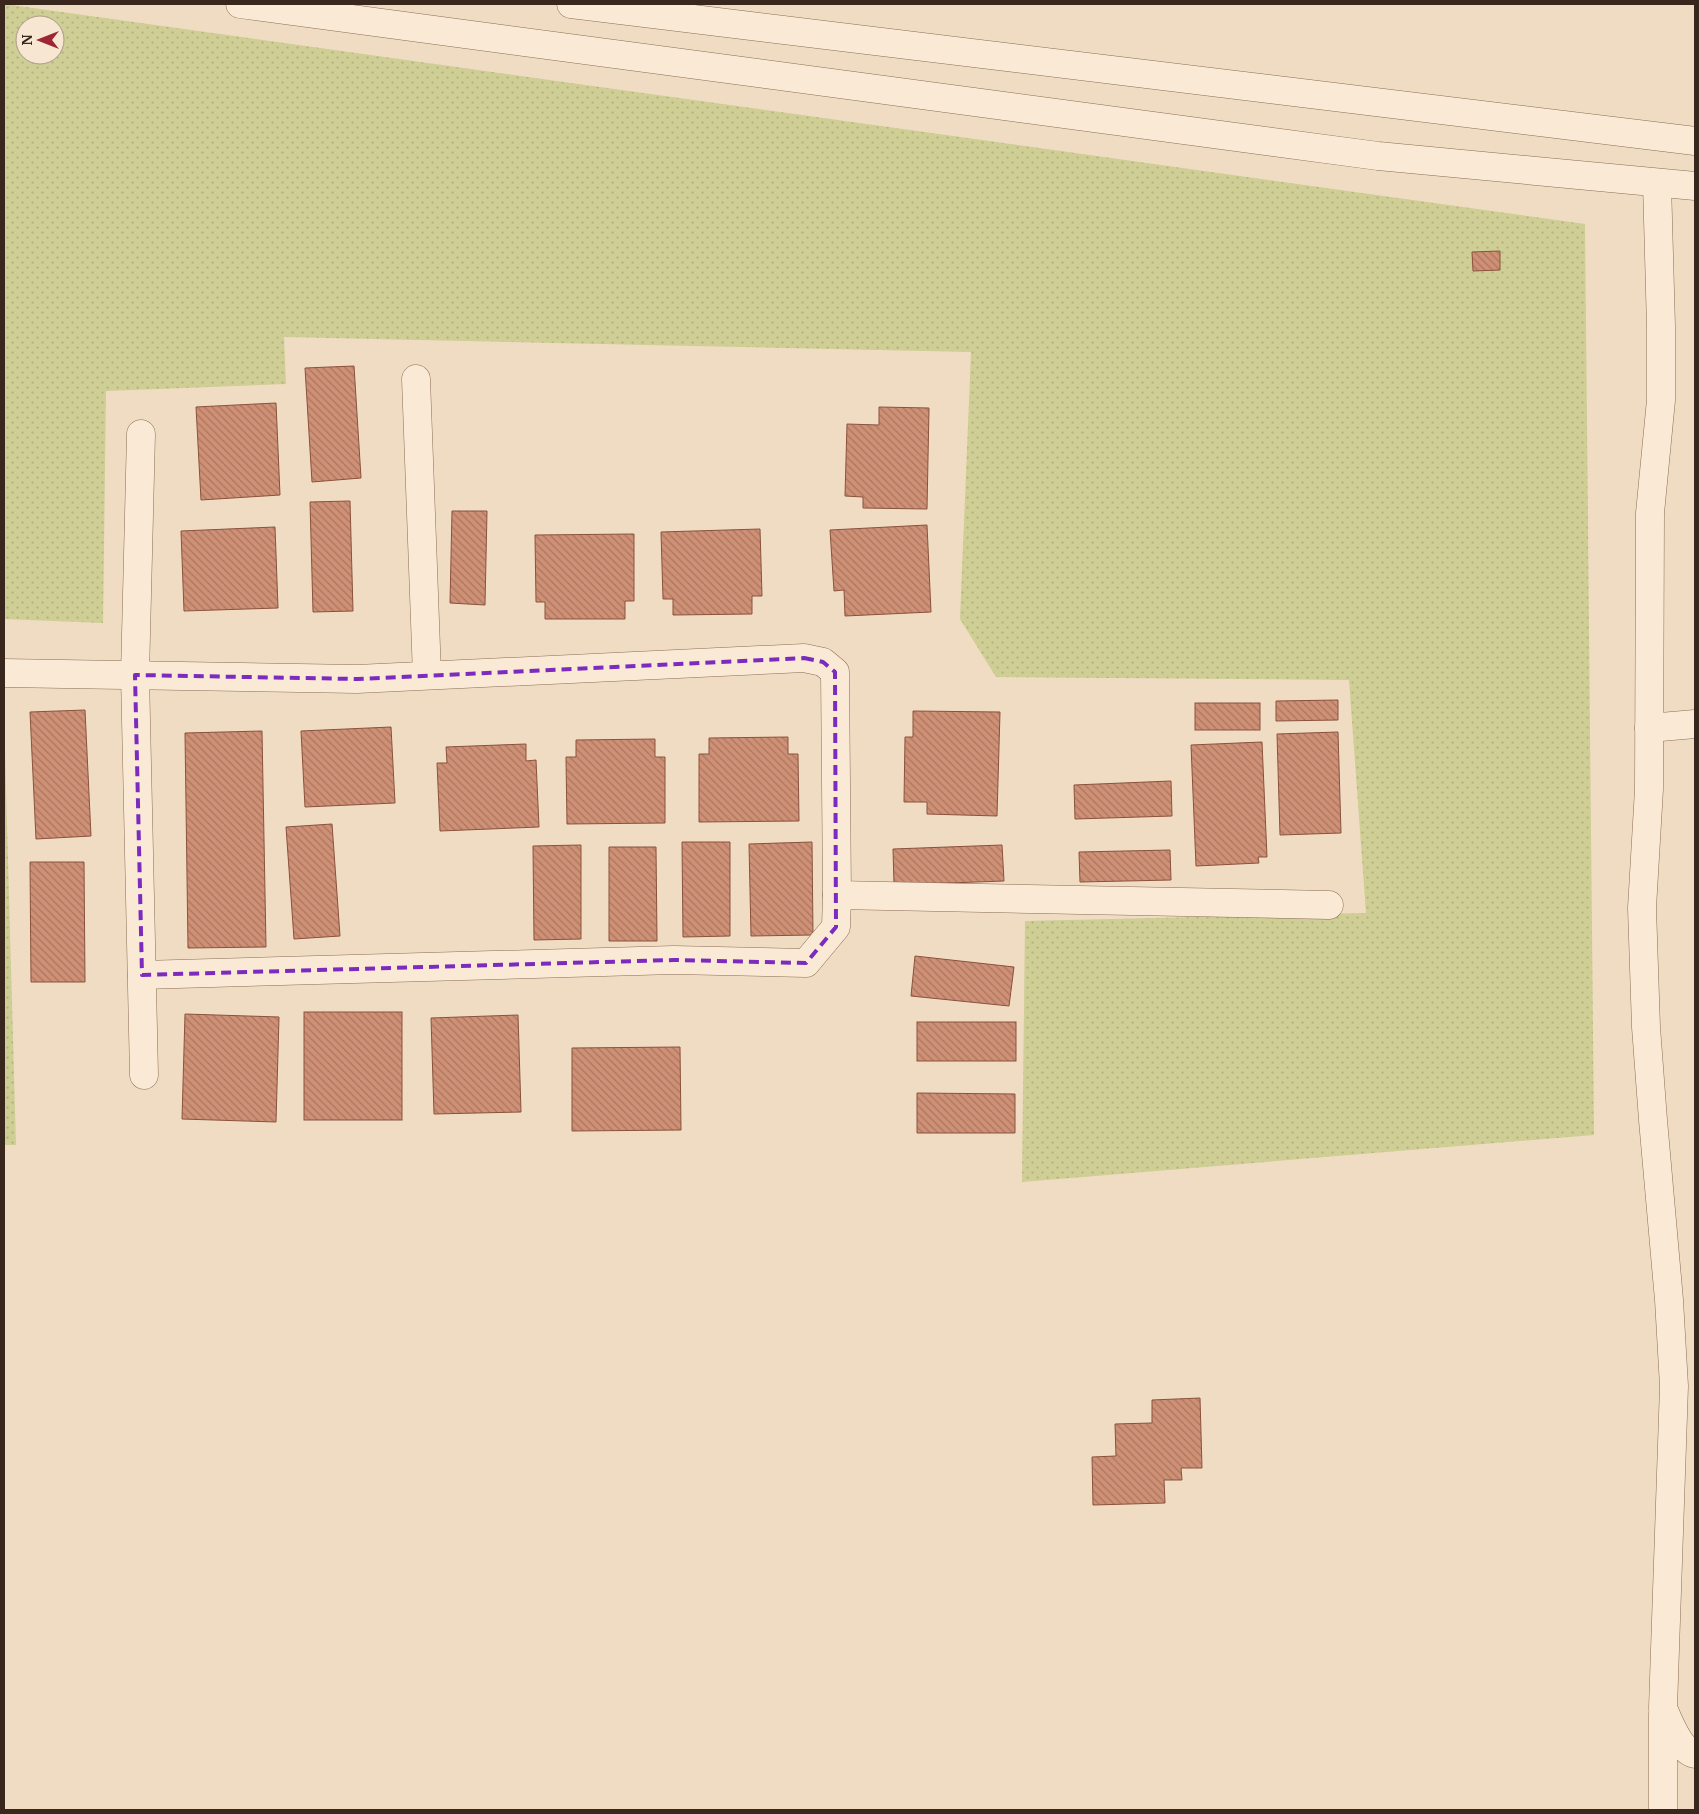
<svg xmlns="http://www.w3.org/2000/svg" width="1699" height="1814" font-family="Merriweather,serif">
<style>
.grass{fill:url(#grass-dots);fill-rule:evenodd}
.building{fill:url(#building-back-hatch);stroke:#8a523d}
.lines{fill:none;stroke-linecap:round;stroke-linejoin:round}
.minor-casing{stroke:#8a6d58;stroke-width:29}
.minor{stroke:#faead5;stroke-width:28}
.marked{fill:none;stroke:#7b2cbf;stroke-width:4;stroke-dasharray:10 6;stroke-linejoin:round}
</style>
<defs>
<pattern id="grass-dots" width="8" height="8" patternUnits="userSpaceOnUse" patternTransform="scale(1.25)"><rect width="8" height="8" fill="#cece95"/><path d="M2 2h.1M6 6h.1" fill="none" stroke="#b2b180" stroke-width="1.8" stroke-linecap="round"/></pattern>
<pattern id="building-back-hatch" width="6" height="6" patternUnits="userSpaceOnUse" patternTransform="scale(1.25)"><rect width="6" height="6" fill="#cf9076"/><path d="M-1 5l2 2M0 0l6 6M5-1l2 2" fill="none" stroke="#a97660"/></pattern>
</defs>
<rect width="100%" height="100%" fill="#f0dcc2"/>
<g class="grass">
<path d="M4,4L1585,224L1594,1135L1022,1182L1025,921L1366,913L1349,680L996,677L960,619L971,352L284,337L286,384L106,391L103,623L4,619ZM25,25H55V55H25Z"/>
<path d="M4,718L16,1145H4Z"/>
</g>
<g class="building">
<path d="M1500,251V270L1473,271L1472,252Z"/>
<path d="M354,366L361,478L312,482L305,368Z"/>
<path d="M276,403L280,495L201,500L196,407Z"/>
<path d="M879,407L929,408L927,509L863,508V497L845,496L847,424L879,425Z"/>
<path d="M350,501L353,611L313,612L310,502Z"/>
<path d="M452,511H487L485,605L450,603Z"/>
<path d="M927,525L931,612L845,616L844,590L834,591L830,530Z"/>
<path d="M275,527L278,608L184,611L181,531Z"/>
<path d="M760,529L762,596H752V614L673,615V599H663L661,532Z"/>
<path d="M634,534V601H625V619H545V602H536L535,535Z"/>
<path d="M1338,700V720L1276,721V701Z"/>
<rect x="1195" y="703" width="65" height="27"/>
<path d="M85,710L91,836L36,839L30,712Z"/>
<path d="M913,711L1000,712L997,816L927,814V802H904L905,737H913Z"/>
<path d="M391,727L395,803L305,807L301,731Z"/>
<path d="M262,731L266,947L188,948L185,733Z"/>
<path d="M1338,732L1341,833L1280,835L1277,734Z"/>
<path d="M788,737V754H798L799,821L699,822V754H709V738Z"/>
<path d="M655,739V757H665V823L567,824L566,757H576V740Z"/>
<path d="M1262,742L1267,857H1258L1259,863L1196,866L1191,745Z"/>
<path d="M526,744V761L536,760L539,827L440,831L437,763H447L446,747Z"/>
<path d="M1171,781L1172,816L1075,819L1074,785Z"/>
<path d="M332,824L340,936L294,939L286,827Z"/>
<path d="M682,842H730V936L683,937Z"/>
<path d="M812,842L813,935L751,936L749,844Z"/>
<path d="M581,845V939L534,940L533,846Z"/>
<path d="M1002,845L1004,881L894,885L893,849Z"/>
<path d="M609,847H656L657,941H609Z"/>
<path d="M1170,850L1171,880L1080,882L1079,852Z"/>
<path d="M30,862H84L85,982H31Z"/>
<path d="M915,956L1014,967L1009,1006L911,996Z"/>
<rect x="304" y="1012" width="98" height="108"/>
<path d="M185,1014L279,1017L276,1122L182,1119Z"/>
<path d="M518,1015L521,1112L434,1114L431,1018Z"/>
<rect x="917" y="1022" width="99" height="39"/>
<path d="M680,1047L681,1130L572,1131V1048Z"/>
<path d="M917,1093L1015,1094V1133H917Z"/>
<path d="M1200,1398L1202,1468H1181L1182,1480H1164L1165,1503L1093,1505L1092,1457L1116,1456L1115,1424L1152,1423V1400Z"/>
</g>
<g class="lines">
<defs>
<g id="minor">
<path d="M240,4L1378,156L1695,186"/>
<path d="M571,4L1695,141"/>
<path d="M1657,183L1661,327V400L1650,513L1649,789L1642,908L1646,1027L1653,1120L1669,1300L1674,1386L1663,1708C1669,1722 1679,1750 1695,1754"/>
<path d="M416,379L427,675"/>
<path d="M141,434L135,675L144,1075"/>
<path d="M4,673L357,679L804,658L823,662L835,672L837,895L836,927L806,963L674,960L142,975"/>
<path d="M1649,728L1695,724"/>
<path d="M837,895L1329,905"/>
<path d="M1663,1714V1810"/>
</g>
</defs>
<use href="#minor" class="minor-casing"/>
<use href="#minor" class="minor"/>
</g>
<path class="marked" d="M804,658L823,662L835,672L836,927L806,963L674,960L142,975L135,675L357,679Z"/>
<rect width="1699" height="1814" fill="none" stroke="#39271d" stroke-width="10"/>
<g transform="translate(40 40) rotate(270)"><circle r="24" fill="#f7e7d2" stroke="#ab9a8a"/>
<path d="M0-4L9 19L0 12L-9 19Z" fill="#9c2635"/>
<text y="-8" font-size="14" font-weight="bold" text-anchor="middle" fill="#39271d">N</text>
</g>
</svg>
